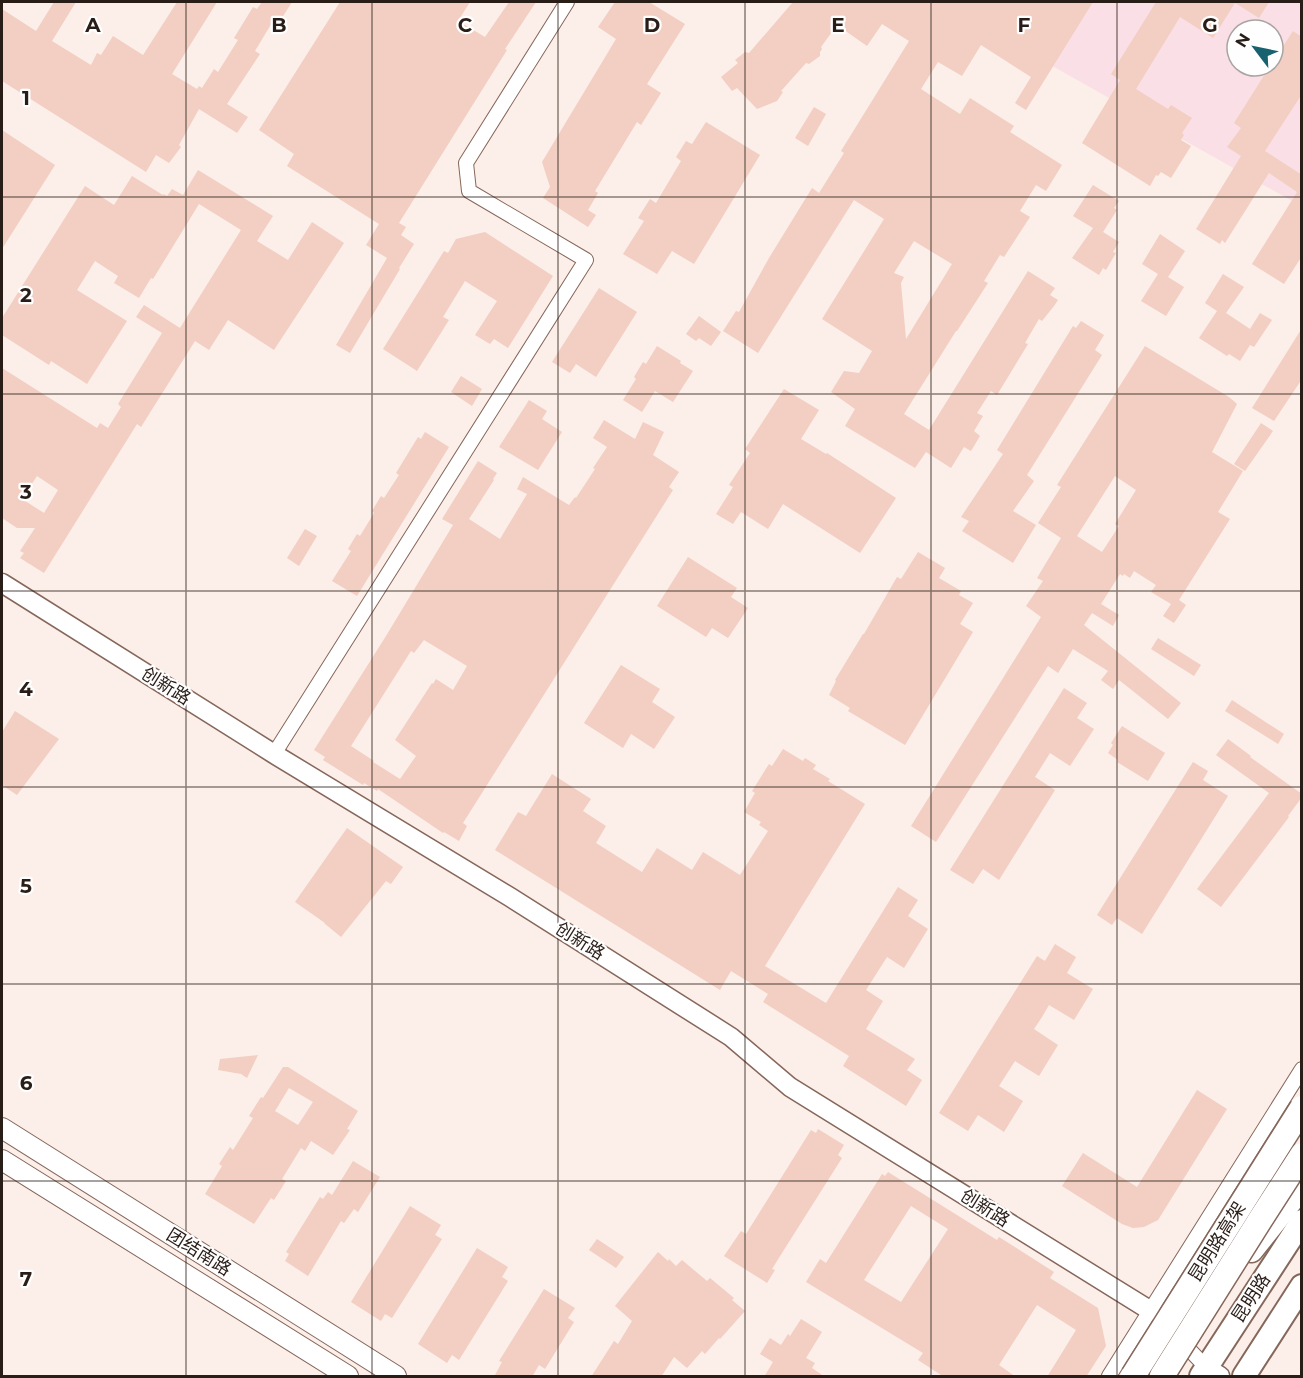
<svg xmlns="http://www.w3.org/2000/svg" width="1303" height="1378" font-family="Montserrat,'Noto Sans SC',sans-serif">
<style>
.medical{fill:#fadfe6;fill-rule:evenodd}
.building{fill:#f2cfc2;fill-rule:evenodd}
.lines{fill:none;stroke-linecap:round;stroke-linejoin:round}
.minor-casing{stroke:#85675b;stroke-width:16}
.tertiary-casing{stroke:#85675b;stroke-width:21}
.secondary-casing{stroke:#85675b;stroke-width:22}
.primary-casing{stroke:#85675b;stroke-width:26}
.trunk-casing{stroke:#85675b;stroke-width:27}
.minor{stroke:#fff;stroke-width:14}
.tertiary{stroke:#fff;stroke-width:18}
.secondary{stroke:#fff;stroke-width:20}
.primary{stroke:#fff;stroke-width:22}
.trunk{stroke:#fff;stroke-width:24}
.trunk-bridge-casing{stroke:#85675b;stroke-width:27;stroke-linecap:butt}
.trunk-bridge{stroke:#fff;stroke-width:24}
.grid{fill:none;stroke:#291d18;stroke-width:1.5;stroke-opacity:0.55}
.labels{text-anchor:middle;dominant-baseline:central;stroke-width:4.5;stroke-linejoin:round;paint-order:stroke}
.street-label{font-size:18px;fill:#291d18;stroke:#fefefe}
.grid-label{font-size:20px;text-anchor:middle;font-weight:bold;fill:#291d18;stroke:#fefefe;stroke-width:4.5;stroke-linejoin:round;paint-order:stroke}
</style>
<rect width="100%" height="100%" fill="#fceee8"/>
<path class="medical" d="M939,2H1301V206ZM1237,30H1273V66H1237Z"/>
<g class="building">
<path d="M54,2H76L52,41L91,65L97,53L101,55L113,36L143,55L177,2H217L172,74L197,89L199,86L202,88L214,69L218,72L238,40L234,38L253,7L257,9L262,2H292L278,24L273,21L255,51L260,54L227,104L248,117L237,133L199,109L179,145L181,147L169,163L156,155L146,172L2,81V9L36,31Z"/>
<path d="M340,2H470L458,21L485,37L509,2H536L505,49L507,50L399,223L406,227L401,235L414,244L399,268L400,269L350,353L336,345L387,258L366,245L379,224L287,166L294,154L259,130Z"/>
<path d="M615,2H649L685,24L647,84L661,93L641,125L637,122L595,191L598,193L588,210L596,215L588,227L543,198L550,187L542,162L616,39L598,27Z"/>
<path d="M793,2H1093L1026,110L1015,103L1031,77L981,45L962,76L938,62L921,89L960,114L970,98L1014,126L1010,132L1062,165L1046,191L1036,185L1020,211L1030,217L1004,257L1000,255L984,281L988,283L957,331H956L904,414L929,430L1028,271L1055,288L1050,295L1058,300L1054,306L1042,321L1039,319L1025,343L1028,344L997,395L991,391L977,413L983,416L974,431L980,436L971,451L964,447L951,468L926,452L915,468L845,426L855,409L831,392L844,371L859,373L872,351L822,319L884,219L854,200L758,353L723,331L736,311L739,312L769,258L812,188L819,193L844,153L841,151L909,41L882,24L867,46L837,25L821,47L822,49L820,52V56L809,64L806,63L781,91L783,92L777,101L757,109L737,88L732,91L721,77L738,63L735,60L745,52L749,53ZM914,241L952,264L906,339L901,283L904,277L894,273Z"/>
<path d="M1156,2H1269L1259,18L1235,3L1213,38L1180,17L1136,89L1168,109L1171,105L1192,118L1182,133L1184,135L1181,140L1191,146L1171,178L1161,172L1158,176L1156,175L1150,186L1082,143L1120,80L1111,74Z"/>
<path d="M1293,31L1302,37V94L1265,151L1302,175V256L1284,284L1252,264L1297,192L1269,173L1225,243L1222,240L1220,244L1196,229L1241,156L1227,147L1241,128L1234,123L1270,66H1273V62Z"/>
<path d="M814,107L826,114L808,146L795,138Z"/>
<path d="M706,122L760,155L694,264L672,251L657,274L623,254L644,221L638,218L650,199L656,203L681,161L676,157L686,141L692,144Z"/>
<path d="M2,130L55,165L2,249Z"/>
<path d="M198,170L273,216L257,241L288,260L312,222L344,243L274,350L228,320L209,350L195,341L141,427L137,424L44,573L20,558L24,553L20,551L35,528H17L2,518V368L97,428L100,423L108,428L121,407L118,404L162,333L136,317L144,305L180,328L241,230L199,204L153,279L151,278L139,298L114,283L118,276L95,261L77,290L127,321L87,384L51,361L49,365L2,335V318L85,186L114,205L132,176L163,195L164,194L167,196L172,189L183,195ZM37,476L58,490L44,513L22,499Z"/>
<path d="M1093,185L1119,201L1114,208L1117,210L1103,232L1119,242L1113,252L1116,253L1106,270L1103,268L1099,275L1072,258L1093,228L1073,216Z"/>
<path d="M485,232L553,276L508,348L494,339L490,344L475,335L497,301L465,281L443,317L449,320L417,371L383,349L444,251L448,253L456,239Z"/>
<path d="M1160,234L1185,251L1168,277L1184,287L1166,316L1141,301L1158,274L1142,264Z"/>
<path d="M1223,274L1244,287L1226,313L1250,329L1260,313L1272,320L1254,347L1250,345L1240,361L1229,354L1227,356L1199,338L1217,311L1205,303Z"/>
<path d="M599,288L637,312L596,377L576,364L570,373L552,362Z"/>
<path d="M699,316L721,332L711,346L699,338L696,341L686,334Z"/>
<path d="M1081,321L1104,335L1095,350L1102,355L1027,475L1034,481L1013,511L1036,525L1013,563L962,531L969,521L961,517L1003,454L997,450L1073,326L1076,328Z"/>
<path d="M1302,328V379L1274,421L1252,408Z"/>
<path d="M657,346L681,361L680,363L693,371L673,402L655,391L642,412L623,400L636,379L634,377L643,362L646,364Z"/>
<path d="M1145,346L1229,397L1237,404L1212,452L1243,471L1218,512L1230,519L1179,600L1186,605L1174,623L1163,616L1171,604L1151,592L1156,585L1134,571L1130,578L1124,574L1123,576L1120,574L1101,604L1119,615L1113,626L1092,613L1084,625L1181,703L1168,719L1119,680L1113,689L1101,680L1108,671L1073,649L1058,673L1048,666L936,842L911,826L1041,617L1026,606L1043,581L1037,578L1061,538L1038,523L1061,487L1057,485ZM1115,476L1136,490L1115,524L1119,526L1102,552L1077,536Z"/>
<path d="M461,376L482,389L472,406L451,392Z"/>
<path d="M784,389L819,410L801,439L826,454L827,453L896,498L860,553L783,504L768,529L741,512L733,524L716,514L733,487L729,485L750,453L745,449Z"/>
<path d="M529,400L547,411L542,419L562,432L538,470L499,447Z"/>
<path d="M604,420L635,439L643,422L664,432L653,455L679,472L669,487L673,490L463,823L467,826L459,841L444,832L443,833L378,789L377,791L364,783L363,785L323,760L325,757L314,750L386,636L453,525L442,519L478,461L497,473L493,479L494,480L469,519L500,539L527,494L517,489L523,477L569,505L575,497L576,498L595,469L593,468L607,447L593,438ZM424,640L467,666L453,690L436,679L433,684L432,683L395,740L416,756L400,779L373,762L374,761L351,746L411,651L414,653Z"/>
<path d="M1261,423L1273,431L1245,471L1234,464Z"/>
<path d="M425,432L449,447L357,596L332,581L351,551L348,549L357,534L360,536L374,513L372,511L381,496L384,498L399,475L396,473L418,437L421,439Z"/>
<path d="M305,529L317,536L299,566L287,558Z"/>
<path d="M918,552L945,568L939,578L961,591L959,595L973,603L960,624L973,632L905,745L848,711L850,708L829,695L836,681L835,680L863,634H864L897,577L901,579Z"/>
<path d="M688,557L737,588L731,597L748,608L728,638L712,628L706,637L657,606Z"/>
<path d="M1158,638L1201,665L1194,676L1151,649Z"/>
<path d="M621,665L660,689L652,702L675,717L654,749L631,734L623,748L584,723Z"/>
<path d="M1064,688L1087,703L1077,718L1094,729L1070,766L1050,753L1035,777L1055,790L999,880L983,869L973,884L950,870Z"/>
<path d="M1232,700L1284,734L1278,744L1225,711Z"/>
<path d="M15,711L59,739L17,795L2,785V732Z"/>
<path d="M1122,726L1165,753L1148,781L1117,762L1118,760L1108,753L1113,745L1111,743Z"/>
<path d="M1228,739L1251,756L1250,757L1302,794V797L1288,816L1289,817L1221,907L1197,889L1269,793L1216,755Z"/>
<path d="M783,749L803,761L805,758L816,765L813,769L830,779L828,781L865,804L765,966L826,1003L898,887L918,900L908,916L928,929L904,968L887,957L866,990L883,1001L866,1029L915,1059L907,1070L922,1080L906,1106L843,1066L849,1056L763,1002L768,994L731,971L720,990L495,850L518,812L526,816L552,774L591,799L583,811L606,826L596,843L642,872L657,848L692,870L703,852L740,875L768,831L759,825L761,822L744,812L755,793L752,791L769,764L772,766Z"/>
<path d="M1193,762L1208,771L1203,780L1228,796L1142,934L1117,918L1112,925L1097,915Z"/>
<path d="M347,828L403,867L391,884L386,881L341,937L324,923H325L295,902Z"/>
<path d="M1055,944L1076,957L1067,973L1093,989L1074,1020L1049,1005L1042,1017L1034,1029L1058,1045L1039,1076L1015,1061L999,1086L1023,1101L1004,1132L978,1115L968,1131L939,1113L1037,956L1045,961Z"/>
<path d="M258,1055L247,1078L241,1074L218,1070L220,1059Z"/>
<path d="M283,1067H288L358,1111L347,1129L350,1130L333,1155L311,1141L305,1151L301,1148L282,1179L286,1181L274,1200L271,1198L254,1224L205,1194L222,1166L219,1164L230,1147L233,1150L253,1118L249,1116L261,1097L263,1098ZM289,1088L313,1102L298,1125L275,1111Z"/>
<path d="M1197,1090L1227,1109L1158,1220L1144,1227L1133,1228L1122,1224L1062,1186L1083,1153L1137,1187Z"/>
<path d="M818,1129L844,1145L838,1155L842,1158L787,1245L772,1269L775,1270L767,1283L724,1256L741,1231L746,1234L811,1130L816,1133Z"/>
<path d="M353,1161L380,1177L358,1212L354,1209L344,1223L341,1221L308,1276L285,1261L289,1254L286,1252L320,1197L323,1199L328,1192L332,1195Z"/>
<path d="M888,1172L997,1240L999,1237L1054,1272L1050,1278L1098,1308L1106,1346L1086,1377H1047L1076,1330L1037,1305L999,1365L1016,1377H944L918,1360L923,1353L806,1282L820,1259L826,1263L882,1174L885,1176ZM911,1206L948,1229L901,1302L864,1280Z"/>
<path d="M410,1206L441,1225L435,1235L442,1239L392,1318L385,1314L381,1321L351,1302Z"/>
<path d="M597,1239L624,1257L616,1268L589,1250Z"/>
<path d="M477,1248L508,1267L502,1277L508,1281L459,1360L452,1355L447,1363L418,1344Z"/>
<path d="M658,1252L668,1261L669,1259L676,1266L682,1260L707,1281L710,1278L734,1298L732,1300L745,1311L720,1339L719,1338L705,1354L702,1351L687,1368L674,1357L661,1377H591L614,1341L618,1344L632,1321L615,1306Z"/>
<path d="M544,1289L575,1308L568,1318L574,1322L545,1369L539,1365L532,1377H494L502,1362L499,1361Z"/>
<path d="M801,1319L822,1332L806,1358L815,1363L812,1368L825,1377H764L773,1362L760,1354L770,1338L781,1345L788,1334L790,1336Z"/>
</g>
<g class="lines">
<defs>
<g id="minor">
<path d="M274,754L586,260L469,191L466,163L567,2"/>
<path d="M1180,1340L1207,1368"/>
<path d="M1109,1376L1302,1069"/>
</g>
<g id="tertiary">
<path d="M2,583L274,754L510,897L731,1037L790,1087L1151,1311"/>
<path d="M1207,1368L1220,1376"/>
</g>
<g id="secondary">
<path d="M2,1128L396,1376"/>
<path d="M2,1160L348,1376"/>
</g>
<g id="primary">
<path d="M1201,1376L1302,1221"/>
<path d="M1244,1376L1302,1286"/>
</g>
<path id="trunk" d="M1251,1250L1302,1186"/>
</defs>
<use href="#minor" class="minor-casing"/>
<use href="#tertiary" class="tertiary-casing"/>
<use href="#secondary" class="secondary-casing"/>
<use href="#primary" class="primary-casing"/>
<use href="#trunk" class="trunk-casing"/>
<use href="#minor" class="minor"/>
<use href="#tertiary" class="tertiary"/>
<use href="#secondary" class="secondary"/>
<use href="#primary" class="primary"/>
<use href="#trunk" class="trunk"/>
<defs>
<g id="trunk-bridge">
<path d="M1133,1376L1302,1108"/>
<path d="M1162,1376L1260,1220L1302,1155"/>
</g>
</defs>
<use href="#trunk-bridge" class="trunk-bridge-casing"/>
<use href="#trunk-bridge" class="trunk-bridge"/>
</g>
<path class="grid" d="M186,2V1376M372,2V1376M558,2V1376M745,2V1376M931,2V1376M1117,2V1376M2,197H1302M2,394H1302M2,591H1302M2,787H1302M2,984H1302M2,1181H1302"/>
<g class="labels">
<g class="street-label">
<text transform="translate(166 686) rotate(32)">创新路</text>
<text transform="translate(580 941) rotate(32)">创新路</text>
<text transform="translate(985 1208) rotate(32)">创新路</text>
<text transform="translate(1217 1242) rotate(-58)">昆明路高架</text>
<text transform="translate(199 1252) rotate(32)">团结南路</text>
<text transform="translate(1251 1298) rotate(-57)">昆明路</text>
</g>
</g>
<g class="grid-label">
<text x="93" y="32">A</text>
<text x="279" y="32">B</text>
<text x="465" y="32">C</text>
<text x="652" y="32">D</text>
<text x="838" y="32">E</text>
<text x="1024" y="32">F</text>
<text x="1210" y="32">G</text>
<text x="26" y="105">1</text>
<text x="26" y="302">2</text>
<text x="26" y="499">3</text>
<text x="26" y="696">4</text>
<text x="26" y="893">5</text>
<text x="26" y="1090">6</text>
<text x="26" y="1286">7</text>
</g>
<rect width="1303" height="1378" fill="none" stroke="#291d18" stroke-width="6"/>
<g transform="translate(1255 48) rotate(302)"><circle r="28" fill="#fefefe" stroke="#a9a4a2" stroke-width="1.5"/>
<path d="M0-4.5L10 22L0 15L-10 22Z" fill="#17626e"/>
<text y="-9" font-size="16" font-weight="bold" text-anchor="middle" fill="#291d18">N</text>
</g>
</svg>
